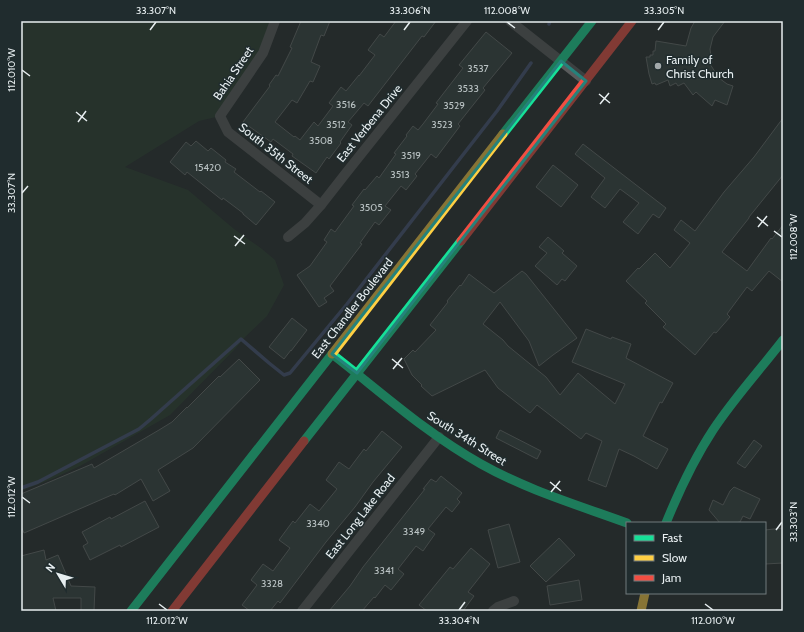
<svg xmlns="http://www.w3.org/2000/svg" width="804" height="632" font-family="Cabin,sans-serif">
<style>
.green{fill:#293d2e}
.lines{fill:none;stroke-linecap:round;stroke-linejoin:round}
.stream{stroke:#465375;stroke-width:3.5}
.building{fill:#33423f;stroke:#686d6c}
.street{stroke:#595b5c;stroke-width:10}
.fast{stroke:#16e098;stroke-width:9}
.slow{stroke:#ffcf43;stroke-width:9}
.jam{stroke:#f24e42;stroke-width:9}
.marked{fill:none;stroke:#25827b;stroke-width:3;stroke-linejoin:round}
.ticks{fill:none;stroke:#e7eef0;stroke-width:1.5}
.poi-dot{fill:#a3a9ab;stroke:#202c2e;stroke-width:1.5}
.labels{text-anchor:middle;dominant-baseline:central;stroke-width:3;stroke-linejoin:round;paint-order:stroke}
.number-label{font-size:10px;fill:#bac3c4}
.poi-label{font-size:12px;fill:#e7eef0;stroke:#202c2e;text-anchor:start}
.street-label{font-size:12px;fill:#e7eef0;stroke:#202c2e}
.neatline{fill:none;stroke:#e7eef0;stroke-width:1.5}
.ticks-label{font-size:10px;text-anchor:middle;fill:#e7eef0}
</style>
<rect width="100%" height="100%" fill="#242a2a"/>
<path class="green" d="M21,21H275L263,53L220,116L199,121L125,167L188,190L234,229L262,249L275,260L284,285L267,316L244,338L235,349L170,415L80,466L52,479L21,491Z"/>
<g class="lines">
<g class="stream">
<path d="M549,24L550,21"/>
<path d="M21,488L38,482L139,429L151,419L241,339L269,363L284,375L290,373L347,304L497,111L531,63"/>
</g>
</g>
<g class="building">
<path d="M301,21H330L324,36L321,35L311,62L320,66L313,82L310,81L297,103L292,100L275,122L294,137L295,136L300,140L314,122L318,126L333,106L329,103L341,87L346,91L359,75V76L375,55L368,50L380,34L384,37L396,21H436L424,37L422,36L368,106L364,103L348,122L352,125L340,142L341,143L329,159L327,157L316,173L292,156L293,154L273,139L271,142L243,122L270,86L269,85L276,75L278,76L292,48L290,47Z"/>
<path d="M695,21H725L713,37L710,49L712,63L710,64L719,78L727,84L733,86L727,105L715,100L712,106L696,92L693,95L684,83L678,86L676,83L670,86L668,80L656,85L655,83L652,84L649,74L646,57H650V55H653V51H655L656,41L686,46L691,28Z"/>
<path d="M486,32L512,53L483,88L485,90L458,124L460,126L436,158L431,154L415,174L417,176L406,190L401,186L385,206L391,210L379,225L375,222L360,243L362,244L330,286L334,291L324,298L327,302L319,307L297,275L310,266L327,242L324,240L331,229L335,232L354,206L352,205L364,189L365,190L377,176L379,178L396,154L394,153L407,136L406,135L413,126L418,130L423,124L438,104L436,103L463,68L459,65Z"/>
<path d="M783,118V175L749,217V218L722,252L747,271L771,238L772,239L783,225V282L769,271L752,291L747,287L727,314L730,317L716,333L714,332L695,355L663,327L666,324L645,303L647,301L626,281L638,268L639,269L655,253L670,268L690,243L674,230L681,220L695,231L724,192L754,157Z"/>
<path d="M196,141L208,151L211,148L226,160L225,162L236,169L234,172L260,192L261,191L275,202L256,225L243,214V213L223,198L222,200L187,172L185,175L170,162L186,142L191,146Z"/>
<path d="M583,144L666,208L659,218L653,214L638,234L623,222L639,203L620,189L605,208L591,197L605,178L575,154Z"/>
<path d="M553,165L578,185L561,207L536,187Z"/>
<path d="M548,237L564,251L562,253L577,266L565,281L562,279L557,285L535,266L547,253L539,247Z"/>
<path d="M522,271L526,274L577,338L553,355L539,366L529,341L500,302L483,324L503,340L508,346L546,377L560,395L578,373L615,404L625,384L572,362L586,329L611,339L612,337L631,344L626,358L673,383L662,403L660,402L643,436L668,449L657,469L634,456L619,449L606,487L588,480L602,441L586,433L581,439L537,405L530,413L498,388L485,370L432,396L421,386L422,385L412,375L404,359L413,350L415,352L436,330L430,325L448,302L447,301L460,285L461,286L469,274L494,293Z"/>
<path d="M292,318L307,330L291,351V350L284,359L269,347Z"/>
<path d="M239,359L260,380L193,448L158,470L170,491L153,501L141,479L115,495L114,494L24,533L21,526V494L92,464L94,468L159,430L172,422L187,407V408L219,376L220,377Z"/>
<path d="M500,430L541,451L537,459L496,438Z"/>
<path d="M382,431L402,447L373,482L355,507L326,542L280,603L278,601L270,611H250L242,605L257,585L251,580L263,564L273,571L290,548L279,540L293,521L295,523L310,504L319,511L337,489L326,480L339,462L349,469L364,449L366,451Z"/>
<path d="M754,440L762,446L745,468L737,463Z"/>
<path d="M441,476L462,493L457,499L460,502L452,512L446,507L428,529L435,534L423,551L416,546L398,569L404,574L391,590L385,585L375,598L374,597L362,611H329L350,586L363,567L425,489H423L431,479L436,482Z"/>
<path d="M734,487L760,499L750,519L743,516L740,522L735,523H720L709,510L713,500L723,505L730,491Z"/>
<path d="M145,501L159,527L121,547L120,545L90,560L83,546L88,543L82,532L110,517L111,519Z"/>
<path d="M509,524L520,562L498,568L488,530Z"/>
<path d="M783,528V563L765,564V530Z"/>
<path d="M559,538L575,555L546,582L530,566Z"/>
<path d="M471,548L490,564L468,592L474,596L463,611H427L419,605L450,567L453,569Z"/>
<path d="M44,550L46,560L58,555L71,586L95,587L94,611H81V598H53L56,611H21V556Z"/>
<path d="M579,580L582,600L550,605L547,586Z"/>
</g>
<g class="lines">
<g class="street">
<path d="M275,21L263,53L220,116L228,132L321,205"/>
<path d="M510,21L586,81"/>
<path d="M288,237L305,223L321,205L346,173L467,21"/>
<path d="M302,611L439,437"/>
<path d="M493,611L498,607L514,601"/>
</g>
<g class="fast">
<path d="M503,134L592,21"/>
<path d="M332,354C381,392 427,434 481,464C527,490 578,505 627,523"/>
<path d="M304,441L461,241"/>
<path d="M666,523C679,491 694,459 713,430C734,398 760,370 783,340"/>
<path d="M131,611L332,354"/>
</g>
<g class="slow">
<path d="M332,354L503,134"/>
<path d="M641,611L645,593"/>
</g>
<g class="jam">
<path d="M461,241L632,21"/>
<path d="M172,611L304,441"/>
</g>
</g>
<path d="M0 0H804V632H0ZM561,61L586,81L357,373L332,354Z" fill="#242a2a" fill-opacity=".55" fill-rule="evenodd"/>
<path class="marked" d="M561,61L586,81L357,373L332,354Z"/>
<path class="ticks" d="M507,22L515,28M150,30L156,22M404,30L410,22M658,30L664,22M22,70L30,76M599,94L610,103M600,104L609,93M76,112L87,121M78,122L86,111M22,193L28,186M757,217L768,226M758,227L767,216M774,231L782,237M234,236L245,244M235,246L244,235M392,359L403,368M393,369L402,358M550,482L561,491M551,492L560,481M22,497L30,503M776,530L782,522M159,604L167,610M705,604L713,610M459,610L465,602"/>
<circle class="poi-dot" cx="658" cy="66" r="4"/>
<g class="labels">
<g class="number-label">
<text x="478" y="68">3537</text>
<text x="468" y="88">3533</text>
<text x="346" y="104">3516</text>
<text x="454" y="105">3529</text>
<text x="336" y="124">3512</text>
<text x="442" y="124">3523</text>
<text x="321" y="140">3508</text>
<text x="411" y="155">3519</text>
<text x="208" y="167">15420</text>
<text x="400" y="174">3513</text>
<text x="371" y="207">3505</text>
<text x="318" y="523">3340</text>
<text x="414" y="531">3349</text>
<text x="384" y="570">3341</text>
<text x="272" y="583">3328</text>
</g>
<g class="poi-label">
<text x="666" y="59">Family of<tspan x="666" dy="14">Christ Church</tspan></text>
</g>
<g class="street-label">
<text transform="translate(233 73) rotate(-56)">Bahia Street</text>
<text transform="translate(369 123) rotate(-51)">East Verbena Drive</text>
<text transform="translate(276 153) rotate(38)">South 35th Street</text>
<text transform="translate(352 308) rotate(-52)">East Chandler Boulevard</text>
<text transform="translate(467 438) rotate(32)">South 34th Street</text>
<text transform="translate(360 516) rotate(-52)">East Long Lake Road</text>
</g>
</g>
<rect width="804" height="632" fill="none" stroke="#202c2e" stroke-width="44"/>
<rect x="626" y="522" width="140" height="72" fill="#202c2e" stroke="#707a7c"/>
<rect x="634" y="535" width="20" height="6" fill="#16e098" stroke="#707a7c"/>
<text x="662" y="542" font-size="12" fill="#e7eef0">Fast</text>
<rect x="634" y="555" width="20" height="6" fill="#ffcf43" stroke="#707a7c"/>
<text x="662" y="562" font-size="12" fill="#e7eef0">Slow</text>
<rect x="634" y="575" width="20" height="6" fill="#f24e42" stroke="#707a7c"/>
<text x="662" y="582" font-size="12" fill="#e7eef0">Jam</text>
<g transform="translate(58 574) rotate(308)" stroke="#202c2e" stroke-width="3" paint-order="stroke">
<path d="M0-3L7 15L0 10L-7 15Z" fill="#e7eef0"/>
<text y="-6" font-size="11" font-weight="bold" text-anchor="middle" fill="#e7eef0">N</text>
</g>
<rect x="22" y="22" width="760" height="588" class="neatline"/>
<g class="ticks-label">
<text x="156" y="14">33.307°N</text>
<text x="410" y="14">33.306°N</text>
<text x="507" y="14">112.008°W</text>
<text x="664" y="14">33.305°N</text>
<text transform="translate(11 70) rotate(-90)" y="4">112.010°W</text>
<text transform="translate(11 193) rotate(-90)" y="4">33.307°N</text>
<text transform="translate(793 237) rotate(-90)" y="4">112.008°W</text>
<text transform="translate(11 497) rotate(-90)" y="4">112.012°W</text>
<text transform="translate(793 522) rotate(-90)" y="4">33.303°N</text>
<text x="167" y="624">112.012°W</text>
<text x="459" y="624">33.304°N</text>
<text x="713" y="624">112.010°W</text>
</g>
</svg>
